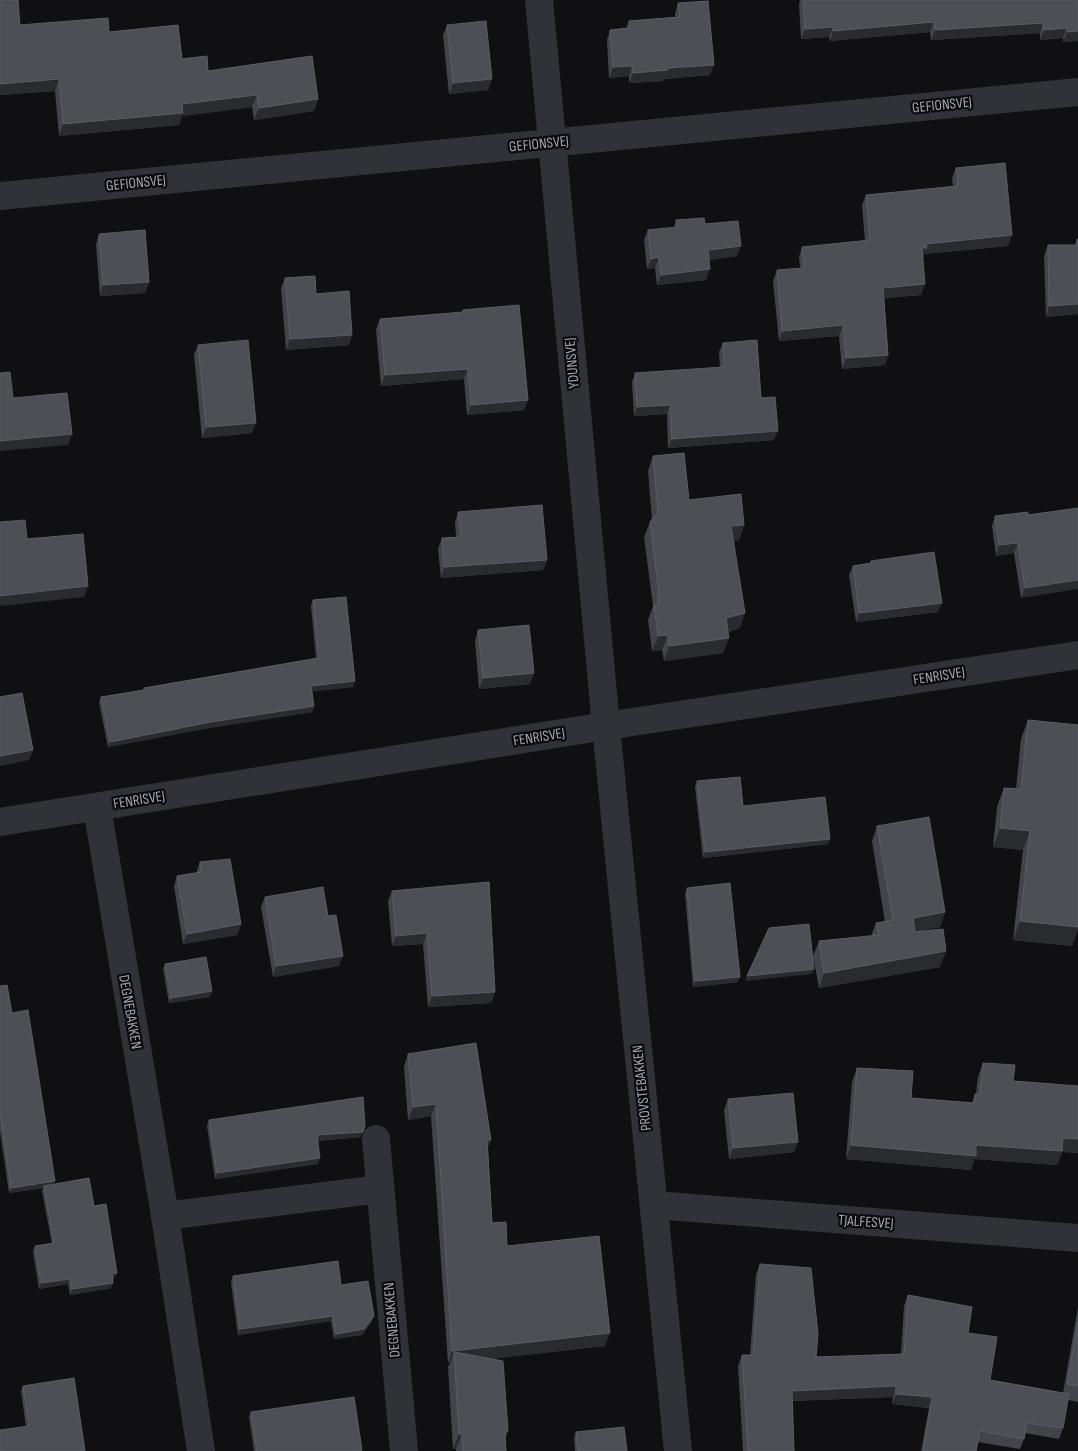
<svg xmlns="http://www.w3.org/2000/svg" width="1078" height="1451" font-family="'Sofia Sans Condensed',sans-serif">
<style>
.lines{fill:none;stroke-linecap:round;stroke-linejoin:round}
.street{stroke:#313237;stroke-width:28}
.wall{fill:#43444a}
.shaded-wall{fill:#2a2b2f}
.building{fill:#4d4f55;stroke:#5a5d64}
.labels{text-anchor:middle;dominant-baseline:central;stroke-width:4.5;stroke-linejoin:round;paint-order:stroke}
.street-label{font-size:15px;fill:#a0a7b4;stroke:#0b0b0d}
</style>
<rect width="100%" height="100%" fill="#101012"/>
<g class="lines">
<g class="street">
<path d="M539,0L606,726L678,1451"/>
<path d="M0,196L1078,92"/>
<path d="M97,807L165,1216L201,1451"/>
<path d="M0,822L606,726L1078,655"/>
<path d="M376,1139L404,1451"/>
<path d="M654,1205L1078,1238"/>
<path d="M165,1216L380,1189"/>
</g>
</g>
<g class="wall">
<path d="M0,0L20,25L109,32L182,59L208,71L318,99L314,111L254,120L252,107L182,116L179,125L59,136L55,91L0,95Z"/>
<path d="M800,0H1078V41L1063,42V38L1040,40V33L931,40L930,32L830,41L829,37L801,39L799,4Z"/>
<path d="M678,3L710,75L665,79L664,81L629,83V76L609,78L607,40L610,30L626,28L629,21L675,17V14Z"/>
<path d="M447,25L492,79L488,90L449,94L443,35Z"/>
<path d="M956,168L1008,246L924,254L923,258L921,295L884,298L888,355L885,365L842,369L839,336L779,341L773,281L777,270L800,268L799,257L802,247L865,241L862,205L866,195L953,186L952,178Z"/>
<path d="M676,220L705,224L737,256L709,260L706,280L657,285L655,268L647,269L644,240L648,230L674,228Z"/>
<path d="M99,234L149,282L145,293L100,296L96,244Z"/>
<path d="M1077,239H1078V314L1046,317L1044,256L1048,245H1075Z"/>
<path d="M285,278L316,294L352,335L349,345L286,350L281,288Z"/>
<path d="M463,310L528,400L524,410L467,415L464,379L381,386L376,329L380,319L462,313Z"/>
<path d="M723,343L761,398L774,440L668,448L667,414L634,416L632,382L635,373L720,367L719,352Z"/>
<path d="M198,345L252,433L202,438L194,355Z"/>
<path d="M653,456L689,500L744,525L739,540L734,541L740,628L728,632L723,653L664,661L662,650L652,651L648,620L653,606L644,537L650,522L652,520L648,471Z"/>
<path d="M1078,508L1021,598L1014,553L996,556L992,526L995,516L1028,515Z"/>
<path d="M458,512L547,560L543,570L441,578L438,549L442,538L456,537L455,522Z"/>
<path d="M871,561L938,612L856,622L849,575L853,566L870,563Z"/>
<path d="M313,600L353,687L312,691L314,706L312,712L209,728L108,747L99,702L101,697L143,690L144,688L316,658L311,606Z"/>
<path d="M478,630L534,673L530,684L479,689L475,641Z"/>
<path d="M1028,720L1078,725V929L1072,946L1013,940L1023,850L993,847L997,807L1004,788L1016,789L1021,739Z"/>
<path d="M697,781L743,806L828,844L703,858L695,787Z"/>
<path d="M877,826L945,912L940,927L915,932L940,967L819,988L813,956L819,941L871,936L876,923L885,922L872,841Z"/>
<path d="M200,862L241,924L237,935L183,944L174,886L177,876L196,873Z"/>
<path d="M687,888L738,982L693,987L685,893Z"/>
<path d="M392,891L495,992L491,1003L428,1007L423,944L392,946L388,901Z"/>
<path d="M265,897L328,916L339,966L273,977L261,907Z"/>
<path d="M165,964L210,997L169,1003L163,969Z"/>
<path d="M0,986L12,1013L54,1184L94,1206L115,1278L113,1279L111,1288L70,1295L68,1284L39,1289L33,1252L35,1246L52,1244L42,1191L43,1188L9,1193L0,1131Z"/>
<path d="M408,1054L488,1149L492,1223L507,1246L605,1346L489,1359L508,1431L505,1438L506,1451H456V1449H453L448,1367L450,1363H448L431,1116L408,1120L404,1067Z"/>
<path d="M983,1063L1013,1081L1078,1086V1153L1062,1152L1057,1165L974,1159L971,1170L846,1159L852,1082L857,1068L911,1098L972,1103L975,1094H976L978,1077Z"/>
<path d="M728,1099L794,1152L729,1159L724,1110Z"/>
<path d="M209,1120L361,1137L318,1141V1164L215,1179L207,1126Z"/>
<path d="M760,1264L816,1357L901,1354L904,1306L908,1295L968,1333L990,1380L1063,1393L1078,1307V1402L1068,1400L1063,1428L1059,1439L1025,1433L1024,1439L1020,1449L978,1442L976,1451H921L929,1408L892,1404L893,1397L792,1401L794,1451H743L738,1366L742,1355H750L756,1274Z"/>
<path d="M233,1276L341,1285L372,1321L362,1335L334,1339L331,1321L238,1335L231,1282Z"/>
<path d="M23,1386L85,1451L26,1427L21,1391Z"/>
<path d="M251,1412L362,1450V1451H254L249,1417Z"/>
<path d="M576,1432L627,1451H575L574,1438Z"/>
</g>
<g class="shaded-wall">
<path d="M934,22L930,32L830,41L833,31Z"/>
<path d="M1043,23L1040,33L931,40L935,30Z"/>
<path d="M833,27L829,37L801,39L805,29Z"/>
<path d="M1067,28L1063,38L1040,40L1044,30Z"/>
<path d="M1078,31V41L1063,42L1067,32Z"/>
<path d="M714,65L710,75L665,79L664,81L629,83L633,73L668,68Z"/>
<path d="M632,66L629,76L609,78L613,67Z"/>
<path d="M59,79L55,91L0,95V84Z"/>
<path d="M492,79L488,90L449,94L453,83Z"/>
<path d="M257,95L252,107L182,116L179,125L59,136L63,124L182,104Z"/>
<path d="M318,99L314,111L254,120L259,108Z"/>
<path d="M1012,235L1008,246L924,254L923,258L922,248L926,244Z"/>
<path d="M741,246L737,256L704,261L708,250Z"/>
<path d="M659,257L655,268L647,269L651,259Z"/>
<path d="M710,269L706,280L657,285L661,275Z"/>
<path d="M149,282L145,293L100,296L103,285Z"/>
<path d="M925,284L921,295L879,299L883,288Z"/>
<path d="M1078,304V314L1046,317L1049,306Z"/>
<path d="M843,325L839,336L779,341L782,331Z"/>
<path d="M352,335L349,345L286,350L290,339Z"/>
<path d="M888,355L885,365L842,369L846,358Z"/>
<path d="M468,369L464,379L381,386L385,375Z"/>
<path d="M528,400L524,410L467,415L471,405Z"/>
<path d="M670,405L667,414L634,416L637,407Z"/>
<path d="M256,423L252,433L202,438L206,427Z"/>
<path d="M778,431L774,440L668,448L672,439Z"/>
<path d="M72,434L68,445L0,451V441Z"/>
<path d="M744,525L739,540L726,542L731,526Z"/>
<path d="M1018,543L1014,553L996,556L999,545Z"/>
<path d="M547,560L543,570L441,578L444,567Z"/>
<path d="M1078,580V589L1021,598L1025,588Z"/>
<path d="M88,586L84,597L0,606V596Z"/>
<path d="M942,603L938,612L856,622L859,613Z"/>
<path d="M745,613L740,628L721,634L726,618Z"/>
<path d="M668,635L662,650L652,651L658,636Z"/>
<path d="M729,638L723,653L664,661L669,646Z"/>
<path d="M534,673L530,684L479,689L483,678Z"/>
<path d="M355,681L353,687L309,692L311,686Z"/>
<path d="M314,706L312,712L209,728L108,747L110,742L211,722Z"/>
<path d="M33,750L29,760L0,766V756Z"/>
<path d="M1000,828L1030,831L1023,850L993,847Z"/>
<path d="M830,839L828,844L703,858L705,852Z"/>
<path d="M945,912L940,927L907,933L913,918Z"/>
<path d="M1020,921L1078,927V929L1072,946L1013,940Z"/>
<path d="M241,924L237,935L183,944L187,934Z"/>
<path d="M427,933L423,944L392,946L396,936Z"/>
<path d="M946,951L940,967L819,988L824,973Z"/>
<path d="M343,956L339,966L273,977L276,966Z"/>
<path d="M814,969L812,974L745,981L747,976Z"/>
<path d="M740,977L738,982L693,987L695,981Z"/>
<path d="M212,991L210,997L169,1003L171,998Z"/>
<path d="M495,992L491,1003L428,1007L432,996Z"/>
<path d="M436,1104L431,1116L408,1120L413,1107Z"/>
<path d="M363,1132L361,1137L315,1141L317,1135Z"/>
<path d="M1063,1138L1078,1139V1153L1062,1152L1057,1165L974,1159L971,1170L846,1159L851,1145H976Z"/>
<path d="M487,1140H491L487,1152Z"/>
<path d="M798,1142L794,1152L729,1159L733,1148Z"/>
<path d="M320,1158L318,1164L215,1179L217,1173Z"/>
<path d="M55,1181L53,1186H44L43,1188L9,1193L11,1188Z"/>
<path d="M117,1273L115,1278L110,1280L112,1274Z"/>
<path d="M70,1279L68,1284L39,1289L41,1283Z"/>
<path d="M113,1283L111,1288L70,1295L72,1289Z"/>
<path d="M333,1316L331,1321L238,1335L240,1329Z"/>
<path d="M374,1316L372,1321L362,1335L334,1339L336,1334Z"/>
<path d="M610,1333L605,1346L454,1363V1352L450,1363H448L452,1351Z"/>
<path d="M896,1386L893,1397L788,1401L792,1391Z"/>
<path d="M896,1394L932,1397L929,1408L892,1404Z"/>
<path d="M459,1434H462L456,1449H453Z"/>
</g>
<g class="building">
<path d="M0,0H18L20,25L108,18L109,32L178,25L182,59L207,56L208,71L312,56L318,99L259,108L257,95L182,104L183,113L63,124L59,79L0,84Z"/>
<path d="M803,0H1078V31L1067,32V28L1044,30L1043,23L935,30L934,22L833,31V27L805,29Z"/>
<path d="M708,1L714,65L668,68V70L633,73L632,66L613,67L610,30L630,28L629,21L680,17L678,3Z"/>
<path d="M486,21L492,79L453,83L447,25Z"/>
<path d="M1005,163L1012,235L926,244L927,248H922L925,284L883,288L888,355L846,358L843,325L782,331L777,270L804,268L802,247L870,240L866,195L958,186L956,168Z"/>
<path d="M704,218L705,224L738,221L741,246L708,250L710,269L661,275L659,257L651,259L648,230L677,227L676,220Z"/>
<path d="M145,230L149,282L103,285L99,234Z"/>
<path d="M1077,239H1078V304L1049,306L1048,245H1077Z"/>
<path d="M315,276L316,294L349,291L352,335L290,339L285,278Z"/>
<path d="M519,305L528,400L471,405L468,369L385,375L380,319L463,312V310Z"/>
<path d="M248,340L256,423L206,427L198,345Z"/>
<path d="M757,340L761,398L775,397L778,431L672,439L670,405L637,407L635,373L724,367L723,343Z"/>
<path d="M10,372L13,398L67,393L72,434L0,441V373Z"/>
<path d="M684,453L689,500L741,494L744,525L731,526L745,613L726,618L729,638L669,646L668,635L658,636L654,605L659,604L657,595H659L650,522L658,512L653,456Z"/>
<path d="M542,505L547,560L444,567L442,538L461,537L458,512Z"/>
<path d="M1078,508V580L1025,588L1018,543L999,545L995,516L1028,512V515Z"/>
<path d="M25,520L27,539L83,534L88,586L0,596V522Z"/>
<path d="M934,552L942,603L859,613L853,566L872,563L871,561Z"/>
<path d="M346,597L355,681L311,686L314,706L211,722L110,742L101,697L144,690V688L319,658L313,600Z"/>
<path d="M529,625L534,673L483,678L478,630Z"/>
<path d="M22,693L33,750L0,756V697Z"/>
<path d="M1028,720L1078,725V927L1020,921L1030,831L1000,828L1004,788L1021,789Z"/>
<path d="M740,777L743,806L825,797L830,839L705,852L697,781Z"/>
<path d="M929,817L945,912L913,918L915,932L943,929L946,951L824,973L819,941L879,935L876,923L893,920L877,826Z"/>
<path d="M230,859L241,924L187,934L177,876L201,872L200,862Z"/>
<path d="M489,882L495,992L432,996L427,933L396,936L392,891Z"/>
<path d="M730,883L740,977L695,981L687,888Z"/>
<path d="M323,887L328,916L336,915L343,956L276,966L265,897Z"/>
<path d="M809,924L814,969L747,976L769,928Z"/>
<path d="M206,957L212,991L171,998L165,964Z"/>
<path d="M7,985L12,1013L28,1010L55,1181L11,1188L0,1111V986Z"/>
<path d="M476,1043L491,1140H487L492,1223L506,1222L507,1246L599,1236L610,1333L452,1351L436,1104L413,1107L408,1054Z"/>
<path d="M983,1063L1015,1065L1013,1081L1078,1086V1139L1063,1138L1062,1151L976,1145V1156L851,1145L857,1068L913,1071L911,1098L974,1103L975,1094L980,1095Z"/>
<path d="M793,1093L798,1142L733,1148L728,1099Z"/>
<path d="M363,1097L365,1126L363,1132L317,1135L320,1158L217,1173L209,1120Z"/>
<path d="M89,1178L94,1206L106,1204L117,1273L112,1274L113,1283L72,1289L70,1279L41,1283L35,1246L54,1243L44,1186Z"/>
<path d="M338,1261L341,1285L368,1281L374,1316L364,1329L336,1334L333,1316L240,1329L233,1276Z"/>
<path d="M760,1264L811,1268L818,1334L816,1357L904,1354L908,1295L972,1307L968,1333L997,1337L990,1380L1069,1394L1063,1428L1027,1423L1024,1439L980,1431L976,1451H923L932,1397L896,1394V1386L792,1391L794,1451H748L742,1355H753Z"/>
<path d="M1078,1323V1386L1067,1384Z"/>
<path d="M454,1352L503,1361L508,1431H505L506,1451H463L462,1434H459Z"/>
<path d="M74,1378L85,1451H0V1430L29,1426L23,1386Z"/>
<path d="M354,1397L362,1450L356,1451H257L251,1412Z"/>
<path d="M624,1427L627,1451H578L576,1432Z"/>
</g>
<g class="labels">
<g class="street-label">
<text transform="translate(942 105) rotate(-6)">GEFIONSVEJ</text>
<text transform="translate(539 144) rotate(-6)">GEFIONSVEJ</text>
<text transform="translate(136 183) rotate(-6)">GEFIONSVEJ</text>
<text transform="translate(572 363) rotate(-95)">YDUNSVEJ</text>
<text transform="translate(939 676) rotate(-9)">FENRISVEJ</text>
<text transform="translate(539 737) rotate(-9)">FENRISVEJ</text>
<text transform="translate(139 800) rotate(-9)">FENRISVEJ</text>
<text transform="translate(130 1012) rotate(80)">DEGNEBAKKEN</text>
<text transform="translate(642 1088) rotate(-96)">PROVSTEBAKKEN</text>
<text transform="translate(866 1222) rotate(4)">TJALFESVEJ</text>
<text transform="translate(392 1320) rotate(-95)">DEGNEBAKKEN</text>
</g>
</g>
</svg>
